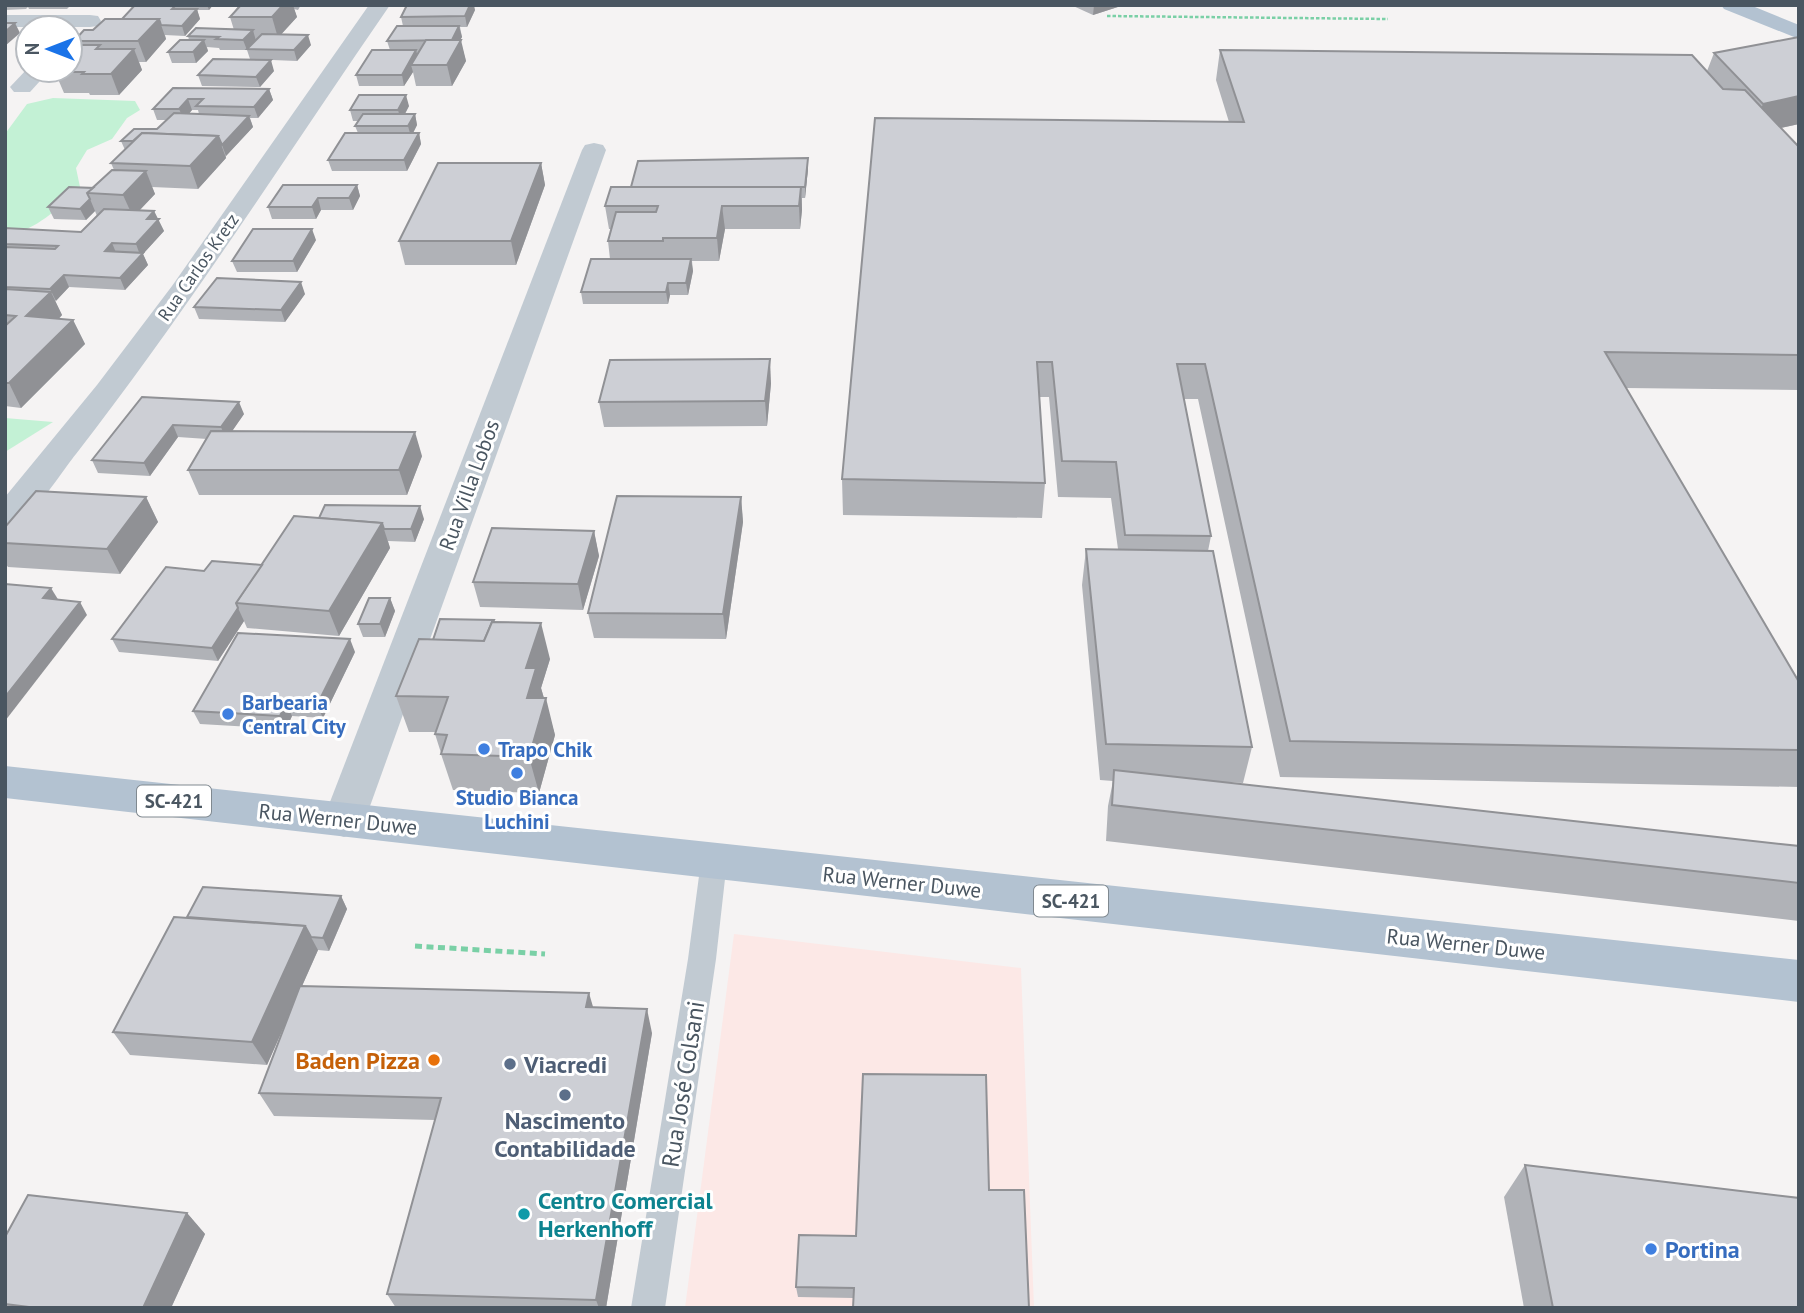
<svg xmlns="http://www.w3.org/2000/svg" width="1804" height="1313" font-family="'PT Sans',sans-serif">
<style>
.medical{fill:#fce8e6}
.green{fill:#c3f1d5}
.lines{fill:none;stroke-linecap:round;stroke-linejoin:round}
.path-far1{stroke:#7ad0a6;stroke-width:2.5;stroke-dasharray:3.5 2;stroke-linecap:butt}
.path{stroke:#7ad0a6;stroke-width:5;stroke-dasharray:7 4.5;stroke-linecap:butt}
.service{fill:#c1cad2;fill-rule:evenodd}
.minor{fill:#c1cad2;fill-rule:evenodd}
.primary{fill:#b3c2d1;fill-rule:evenodd}
.wall{fill:#b0b2b7;fill-rule:evenodd}
.shaded-wall{fill:#909195}
.building{fill:#cdcfd5;stroke:#909195;stroke-width:2}
.shop-dot{fill:#3f7fe0;stroke:#fff;stroke-width:2.5}
.food-dot{fill:#e8710a;stroke:#fff;stroke-width:2.5}
.service-dot{fill:#5c6f8a;stroke:#fff;stroke-width:2.5}
.culture-dot{fill:#0f9aa8;stroke:#fff;stroke-width:2.5}
.labels{text-anchor:middle;dominant-baseline:central;stroke-width:6;stroke-linejoin:round;paint-order:stroke}
.far-street-label{font-size:18px;fill:#4a5661;stroke:#fff}
.shield{fill:#fff;stroke:#808990;stroke-width:2}
.shield-label{font-size:19px;font-weight:bold;fill:#4a5661}
.street-label{font-size:21px;fill:#4a5661;stroke:#fff}
.shop-label{font-size:21px;font-weight:bold;fill:#366cbe;stroke:#fff;text-anchor:start}
.near-food-label{font-size:24px;font-weight:bold;fill:#c56008;stroke:#fff;text-anchor:end}
.near-service-label{font-size:24px;font-weight:bold;fill:#4e5e75;stroke:#fff;text-anchor:start}
.near-street-label{font-size:24px;fill:#4a5661;stroke:#fff}
.near-culture-label{font-size:24px;font-weight:bold;fill:#0d838f;stroke:#fff;text-anchor:start}
.near-shop-label{font-size:24px;font-weight:bold;fill:#366cbe;stroke:#fff;text-anchor:start}
</style>
<rect width="100%" height="100%" fill="#f5f3f3"/>
<path class="medical" d="M734,934L1021,968L1034,1308H685Z"/>
<g class="green">
<path d="M53,98L135,101L140,110L127,118L112,139L87,150L76,168L80,187C54,212 40,227 5,237V134L27,104Z"/>
<path d="M5,418L53,422L5,452Z"/>
</g>
<g class="lines">
<path class="path-far1" d="M1107,16L1388,19"/>
<path class="path" d="M415,946L545,954"/>
<path class="service" d="M714,850L723,854L727,861L716,959L665,1308H631L688,959L701,861L705,854Z"/>
<g class="minor">
<path d="M369,5H390C286,156 188,310 76,454C59,475 29,525 5,531V497L97,385L172,286Z"/>
<path d="M5,15H90L98,16L101,21L98,26L90,27H5Z"/>
<path d="M28,68L50,70L30,92H14L10,87Z"/>
<path d="M594,143L603,145L606,150L365,820L359,832L344,837L329,832L323,820L582,150L585,145Z"/>
</g>
<g class="primary">
<path d="M1721,5H1750L1799,25V39L1724,9Z"/>
<path d="M5,766L1799,960V1002L5,798Z"/>
</g>
</g>
<g class="wall">
<path d="M5,5H71L67,9H29L28,7L26,9L5,10Z"/>
<path d="M135,5H213L209,10H197L200,19L185,36L165,35L166,39L146,62H139L142,70L119,95H90L89,93H64L55,72L70,70L75,45L74,41L93,30L122,19Z"/>
<path d="M239,5H301L298,10L294,9L297,17L281,34L311,45L297,61L250,59L247,50H220L219,48L207,47L208,51L196,63H172L168,52L189,40L188,36L234,30L230,17Z"/>
<path d="M1071,5H1124L1093,15Z"/>
<path d="M475,10L467,27H460L462,37L460,40L466,61L452,86H416L413,72L404,86H359L356,75L390,50L387,41L403,26L401,17Z"/>
<path d="M1220,50L1707,71L1714,53L1799,124L1781,128L1799,147V390L1626,388L1799,682V787L1280,777L1198,399H1184L1211,536L1208,551L1252,747L1243,783L1224,782L1799,846V921L1106,841L1108,806L1113,781L1100,780L1082,585L1086,549H1118L1111,498L1058,497L1049,397H1039L1045,483L1042,518L843,515L842,479L1229,122L1216,80Z"/>
<path d="M274,71L260,87L202,86L198,75Z"/>
<path d="M173,88L269,89L273,100L258,118H250L253,127L226,156V158L198,189L152,187L155,194L139,211H154L164,231L143,254L148,265L125,290L69,287L55,301L62,315L59,319L73,320L85,344L21,408L5,406V228L81,232L97,216L95,211L86,220L54,219L48,207L93,188L114,170L111,163L125,150L121,141L157,129L167,120H157L153,109ZM192,110H198L199,114L189,113Z"/>
<path d="M409,106L405,114H415L417,125L413,133H419L421,144L407,171H332L328,160L358,133L355,126L358,121H353L350,110Z"/>
<path d="M808,158V169L805,198H802V210L800,229H725L719,261H692L693,271L688,295H670L668,304H583L581,292L610,259L608,241L611,229H609L605,206L631,187Z"/>
<path d="M541,163L545,185L516,265H405L399,241Z"/>
<path d="M357,185L360,196L353,210H321L316,219H272L268,207Z"/>
<path d="M316,240L297,272H237L232,261Z"/>
<path d="M305,294L285,322L199,319L194,307Z"/>
<path d="M771,383L767,426L604,427L599,402Z"/>
<path d="M142,397L244,414L232,431L422,456L407,495H199L188,470L207,439L178,437L150,476L98,473L92,460Z"/>
<path d="M146,497L158,522L120,574L8,567L5,563V527Z"/>
<path d="M741,497L743,522L726,639L594,638L588,613Z"/>
<path d="M319,518L424,519L415,542L388,541L390,548L339,636L247,628L244,621L218,661L119,652L112,639L204,571L262,565Z"/>
<path d="M594,531L599,556L583,610L480,607L473,582Z"/>
<path d="M390,598L395,611L385,637H363L358,624Z"/>
<path d="M494,620V622L550,659L541,688L555,735L539,793L453,790L441,754V753L435,734L436,732H409L396,696L433,640Z"/>
<path d="M355,652L323,718L292,716L286,729L200,724L193,711Z"/>
<path d="M341,896L347,909L329,951L318,950L302,986L594,1008L652,1033L606,1308H396L387,1294L435,1120L274,1116L259,1093L291,1010L267,1065L130,1055L113,1032L187,917Z"/>
<path d="M1525,1165L1799,1308H1524L1504,1197Z"/>
<path d="M989,1190L853,1298L798,1297L796,1287L856,1236Z"/>
<path d="M187,1213L205,1234L171,1308H5V1237Z"/>
</g>
<g class="shaded-wall">
<path d="M207,5H213L209,10Z"/>
<path d="M283,5H293L297,17L278,38L272,17Z"/>
<path d="M470,5H474L475,10L467,27L465,16Z"/>
<path d="M1094,5H1124L1093,15Z"/>
<path d="M197,9L200,19L185,36L182,26Z"/>
<path d="M159,19L166,39L146,62L138,41Z"/>
<path d="M15,23L20,33L5,46V32Z"/>
<path d="M459,26L462,37L454,51L451,41Z"/>
<path d="M253,30L256,41L247,50L243,40Z"/>
<path d="M308,35L311,45L297,61L294,50Z"/>
<path d="M204,40L208,51L196,63L193,52Z"/>
<path d="M461,40L466,61L452,86L447,65Z"/>
<path d="M134,49L142,70L119,95L111,74Z"/>
<path d="M416,50L419,61L411,65L413,72L404,86L402,75Z"/>
<path d="M271,60L274,71L260,87L256,77Z"/>
<path d="M269,89L273,100L258,118L254,107Z"/>
<path d="M406,95L409,106L401,121L398,110Z"/>
<path d="M1799,96V124L1749,135L1763,104Z"/>
<path d="M188,99L192,110L184,120L179,109Z"/>
<path d="M415,114L417,125L411,137L408,126Z"/>
<path d="M249,116L253,127L226,156L222,145Z"/>
<path d="M419,133L421,144L407,171L404,160Z"/>
<path d="M218,136L226,158L198,189L190,166Z"/>
<path d="M808,158V169L805,198V187Z"/>
<path d="M541,163L545,185L516,265L511,241Z"/>
<path d="M146,171L155,194L133,217L123,195Z"/>
<path d="M357,185L360,196L353,210L349,198Z"/>
<path d="M801,187L802,210L800,229L799,206Z"/>
<path d="M318,198L321,210L316,219L312,207Z"/>
<path d="M90,199L95,211L86,220L80,209Z"/>
<path d="M722,206L725,229L719,261L717,238Z"/>
<path d="M154,211L164,231L143,254L148,265L125,290L120,278L140,255L136,244L147,219Z"/>
<path d="M312,229L316,240L297,272L293,261Z"/>
<path d="M112,243L117,255L105,251Z"/>
<path d="M691,259L693,271L688,295L686,283Z"/>
<path d="M64,275L69,287L56,301L50,289Z"/>
<path d="M301,282L305,294L285,322L281,310Z"/>
<path d="M668,283L670,295L668,304L666,292Z"/>
<path d="M51,292L62,315L38,340L26,316Z"/>
<path d="M73,320L85,344L21,408L9,383Z"/>
<path d="M770,359L771,383L767,426L765,401Z"/>
<path d="M239,402L244,414L226,440L221,427Z"/>
<path d="M173,425L178,437L150,476L144,463Z"/>
<path d="M415,432L422,456L407,495L399,470Z"/>
<path d="M146,497L158,522L120,574L107,549Z"/>
<path d="M741,497L743,522L726,639L723,614Z"/>
<path d="M420,506L424,519L415,542L411,529Z"/>
<path d="M382,523L390,548L339,636L329,611Z"/>
<path d="M594,531L599,556L583,610L578,584Z"/>
<path d="M51,588L59,601L43,598Z"/>
<path d="M390,598L395,611L385,637L380,624Z"/>
<path d="M80,602L87,615L5,721V697Z"/>
<path d="M238,608L244,621L218,661L212,648Z"/>
<path d="M541,623L550,659L541,688L545,702L546,698L555,735L539,793L529,757L526,668Z"/>
<path d="M350,639L355,652L323,718L317,705Z"/>
<path d="M286,703L292,716L286,729L280,716Z"/>
<path d="M341,896L347,909L329,951L323,938Z"/>
<path d="M305,926L318,950L267,1065L252,1042Z"/>
<path d="M589,993L596,1017L586,1007Z"/>
<path d="M647,1009L652,1033L606,1308H599L596,1300Z"/>
<path d="M187,1213L205,1234L171,1308H143Z"/>
</g>
<g class="building">
<path d="M135,5H176L172,9H197L182,26L161,25L159,19H122Z"/>
<path d="M241,5H283L272,17H230Z"/>
<path d="M407,5H470L465,16L401,17Z"/>
<path d="M105,19H159L138,41H74L84,30H93Z"/>
<path d="M5,23H15L5,32Z"/>
<path d="M397,26H459L452,40L387,41Z"/>
<path d="M196,28L253,30L243,40L216,39L219,37L188,36Z"/>
<path d="M262,34L308,35L294,50L247,49Z"/>
<path d="M1799,37V96L1763,104L1714,53Z"/>
<path d="M180,40H204L193,52H168Z"/>
<path d="M426,40H461L447,65H411Z"/>
<path d="M71,45H100L96,49H134L111,74H82L84,72H55L57,70H70Z"/>
<path d="M372,50H416L402,75H356Z"/>
<path d="M1220,50L1692,55L1723,89L1745,90L1799,147V355L1605,352L1799,682V750L1290,741L1205,364H1177L1211,536L1125,535L1116,462L1062,461L1052,362H1037L1045,483L842,479L875,118L1244,122Z"/>
<path d="M213,59L271,60L256,77L198,75Z"/>
<path d="M173,88L269,89L254,107L196,106L203,99H188L179,109H153Z"/>
<path d="M359,95H406L398,110H350Z"/>
<path d="M174,113L249,116L222,145L218,136L142,133L133,141H121L134,129H157Z"/>
<path d="M363,114H415L408,126H355Z"/>
<path d="M142,133L218,136L190,166L111,163Z"/>
<path d="M345,133H419L404,160H328Z"/>
<path d="M808,158L805,187H631L638,161Z"/>
<path d="M438,163H541L511,241H399Z"/>
<path d="M112,170L146,171L123,195L87,193Z"/>
<path d="M283,185H357L349,198H318L312,207H268Z"/>
<path d="M69,187L93,188L87,193L90,199L80,209L48,207Z"/>
<path d="M611,187H801L799,206H722L717,238H663V241H608L616,212H656L658,206H605Z"/>
<path d="M104,209L154,211L147,219H159L136,244L112,243L105,251L143,253L120,278L64,275L50,289L5,287V247L55,249L58,246L5,244V228L81,232Z"/>
<path d="M253,229H312L293,261H232Z"/>
<path d="M591,259H691L686,283H668L666,292H581Z"/>
<path d="M217,278L301,282L281,310L194,307Z"/>
<path d="M5,289L51,292L26,316L73,320L9,383H5V326L16,316L5,315Z"/>
<path d="M770,359L765,401L599,402L610,360Z"/>
<path d="M142,397L239,402L221,427L173,425L144,463L92,460Z"/>
<path d="M211,431L415,432L399,470H188Z"/>
<path d="M36,491L146,497L107,549L5,543V527Z"/>
<path d="M617,496L741,497L723,614L588,613Z"/>
<path d="M325,505L420,506L411,529H384L382,523L319,518Z"/>
<path d="M294,516L382,523L329,611L236,603Z"/>
<path d="M492,528L594,531L578,584L473,582Z"/>
<path d="M1086,549L1213,551L1252,747L1106,744Z"/>
<path d="M212,561L262,565L236,603L238,608L212,648L112,639L166,567L204,571Z"/>
<path d="M5,584L51,588L43,598L80,602L5,697Z"/>
<path d="M369,598H390L380,624H358Z"/>
<path d="M440,619L494,620L493,622H492L484,641L433,640Z"/>
<path d="M492,622L541,623L526,668H536L527,698H546L529,757L441,754L447,735L435,734L448,697L396,696L419,639L484,641Z"/>
<path d="M238,633L350,639L317,705L286,703L280,716L193,711Z"/>
<path d="M1114,770L1799,846V883L1112,805Z"/>
<path d="M203,887L341,896L323,938L311,937L305,926L187,917Z"/>
<path d="M174,917L305,926L252,1042L113,1032Z"/>
<path d="M300,986L589,993L586,1007L647,1009L596,1300L387,1294L441,1098L259,1093Z"/>
<path d="M863,1074L986,1075L989,1190H1024L1029,1308H853L854,1288L796,1287L799,1235L856,1236Z"/>
<path d="M1525,1165L1799,1198V1308H1553Z"/>
<path d="M28,1195L187,1213L143,1308H37L5,1304V1237Z"/>
</g>
<g class="shop-dot">
<circle cx="228" cy="714" r="7"/>
<circle cx="484" cy="749" r="7"/>
<circle cx="517" cy="773" r="7"/>
<circle cx="1651" cy="1249" r="7"/>
</g>
<circle class="food-dot" cx="434" cy="1060" r="7"/>
<g class="service-dot">
<circle cx="510" cy="1064" r="7"/>
<circle cx="565" cy="1095" r="7"/>
</g>
<circle class="culture-dot" cx="524" cy="1214" r="7"/>
<g class="labels">
<g class="far-street-label">
<text transform="translate(198 267) rotate(-55)">Rua Carlos Kretz</text>
</g>
<g class="shield">
<rect x="137" y="785.5" width="74" height="31" rx="5"/>
<rect x="1034" y="885.5" width="74" height="31" rx="5"/>
</g>
<g class="shield-label">
<text x="174" y="801">SC-421</text>
<text x="1071" y="901">SC-421</text>
</g>
<g class="street-label">
<text transform="translate(469 485) rotate(-70)">Rua Villa Lobos</text>
<text transform="translate(338 819) rotate(6)">Rua Werner Duwe</text>
<text transform="translate(902 882) rotate(6)">Rua Werner Duwe</text>
<text transform="translate(1466 944) rotate(6)">Rua Werner Duwe</text>
</g>
<g class="shop-label">
<text x="242" y="702">Barbearia<tspan x="242" dy="24">Central City</tspan></text>
<text x="498" y="749">Trapo Chik</text>
<text x="517" y="797" text-anchor="middle">Studio Bianca<tspan x="517" dy="24">Luchini</tspan></text>
</g>
<g class="near-food-label">
<text x="420" y="1060">Baden Pizza</text>
</g>
<g class="near-service-label">
<text x="524" y="1064">Viacredi</text>
<text x="565" y="1120" text-anchor="middle">Nascimento<tspan x="565" dy="28">Contabilidade</tspan></text>
</g>
<g class="near-street-label">
<text transform="translate(683 1084) rotate(-81)">Rua José Colsani</text>
</g>
<g class="near-culture-label">
<text x="538" y="1200">Centro Comercial<tspan x="538" dy="28">Herkenhoff</tspan></text>
</g>
<g class="near-shop-label">
<text x="1665" y="1249">Portina</text>
</g>
</g>
<rect width="1804" height="1313" fill="none" stroke="#4a5661" stroke-width="14"/>
<g transform="translate(49 49) rotate(270)"><circle r="33" fill="#ffffff" stroke="#b7bbc0" stroke-width="2"/>
<path d="M0-5L12 26L0 18L-12 26Z" fill="#1a73e8"/>
<text y="-10" font-size="19" font-weight="bold" text-anchor="middle" fill="#4a5661">N</text>
</g>
</svg>
